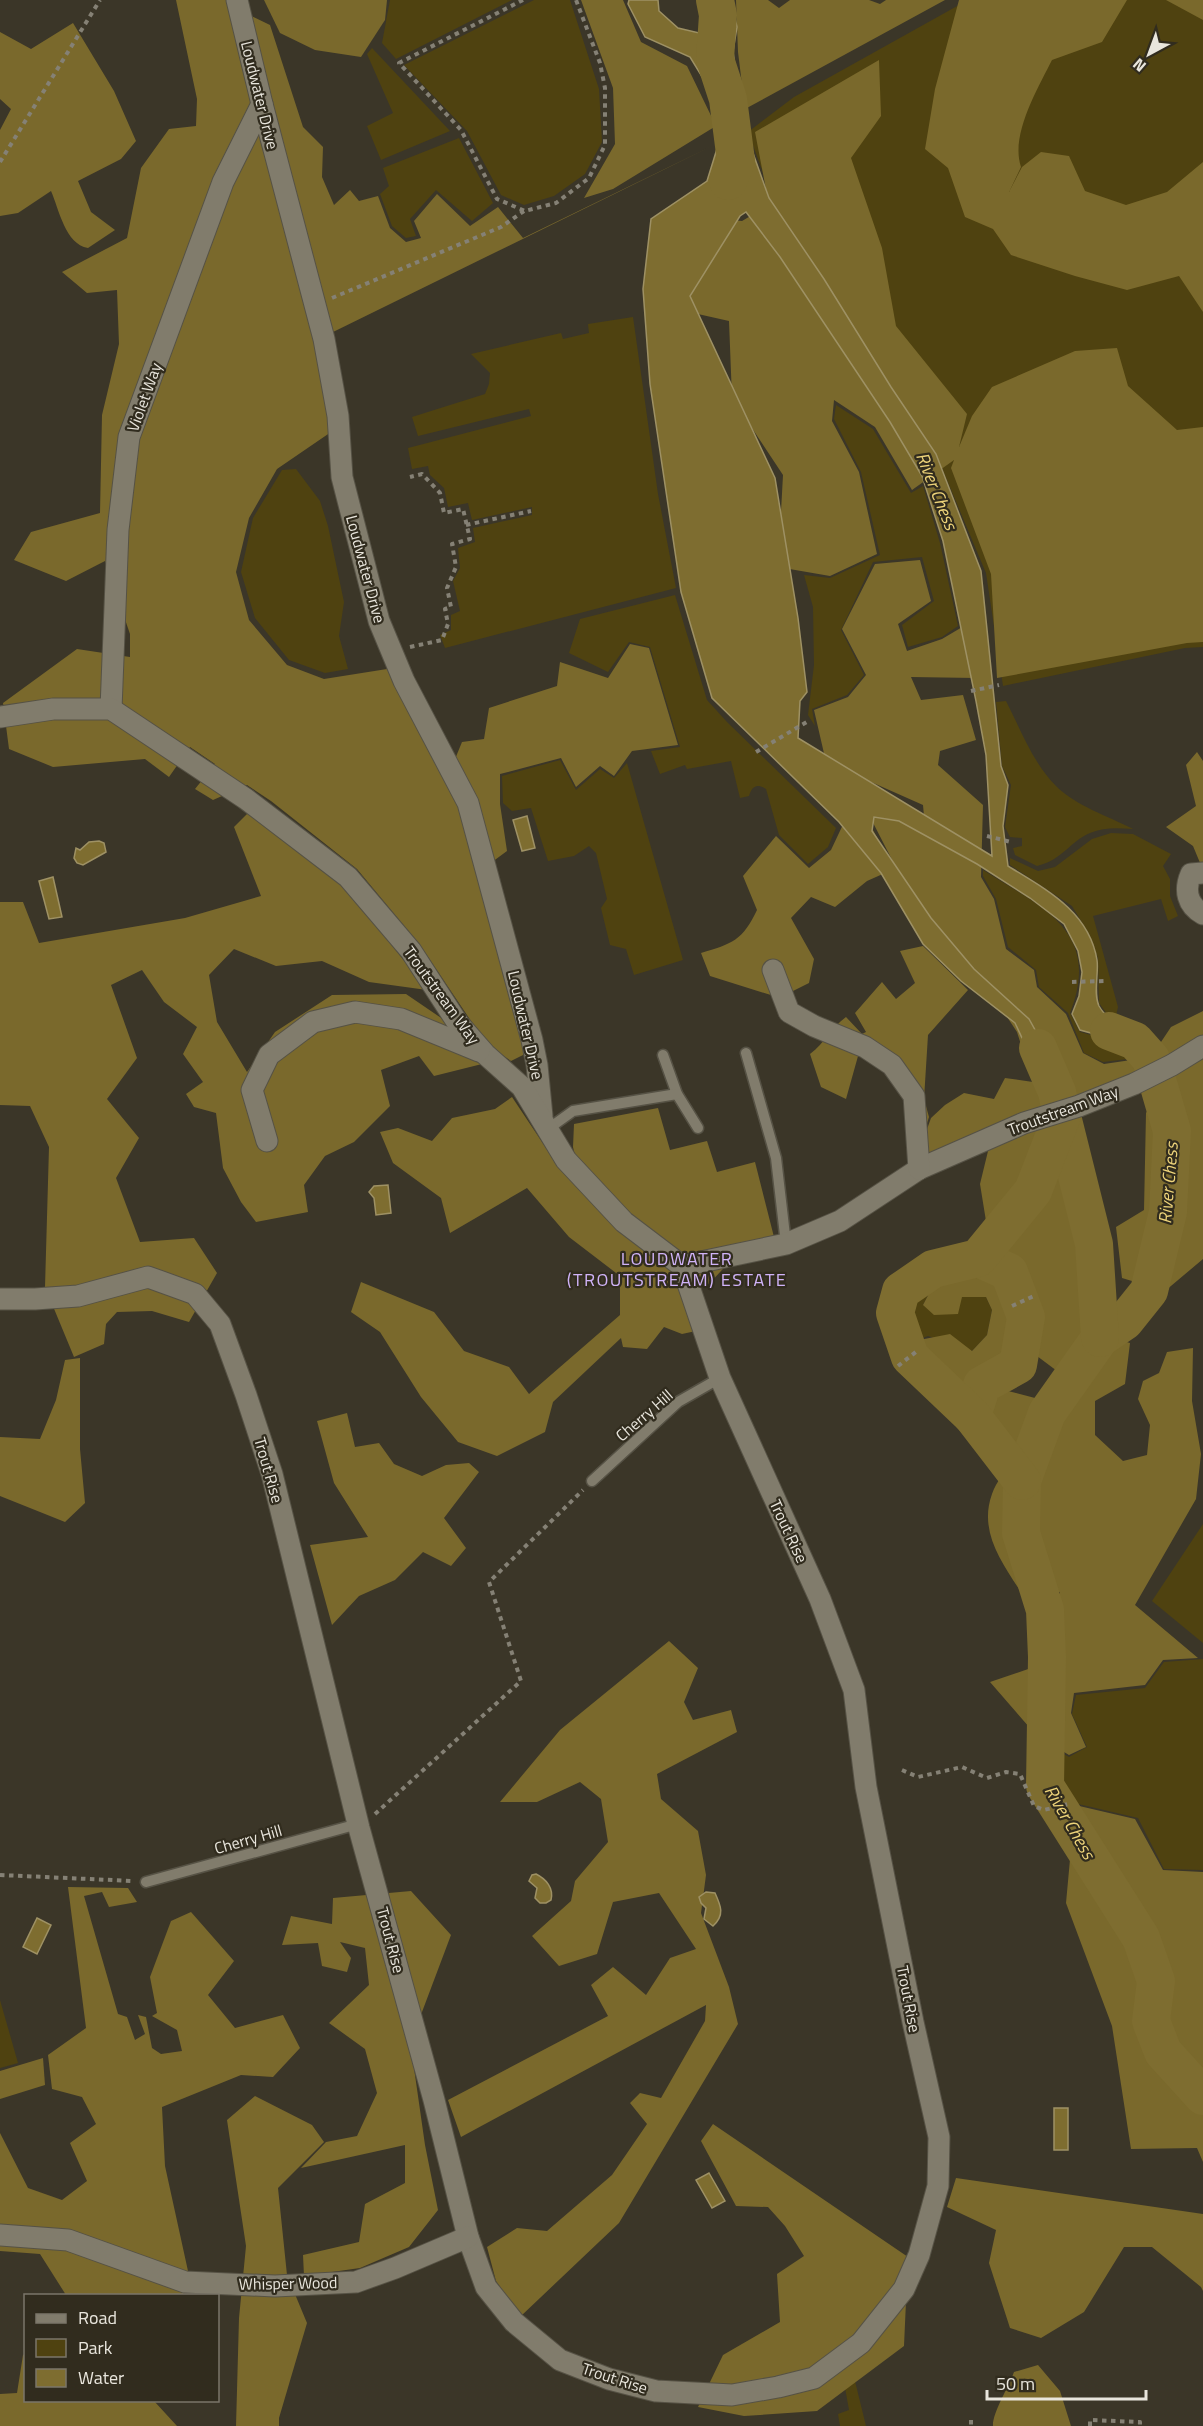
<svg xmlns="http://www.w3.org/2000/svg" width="1203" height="2426" font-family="'Titillium Web',sans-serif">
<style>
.green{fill:#4f4210}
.forest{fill:#7a692c}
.water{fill:#7e6d30;stroke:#9e9164;stroke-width:1.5;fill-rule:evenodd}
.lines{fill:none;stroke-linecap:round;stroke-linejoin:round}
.river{stroke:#7e6d30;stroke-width:38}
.service-casing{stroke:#565245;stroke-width:13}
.minor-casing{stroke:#565245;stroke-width:23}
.path{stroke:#858175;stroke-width:4;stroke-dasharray:4.5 4.5;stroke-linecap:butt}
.service{stroke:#817c6c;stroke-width:10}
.minor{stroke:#817c6c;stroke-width:21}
.labels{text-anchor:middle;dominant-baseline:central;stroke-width:4.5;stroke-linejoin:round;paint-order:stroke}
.street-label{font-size:16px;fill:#e9e6dd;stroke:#312c1e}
.water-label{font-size:18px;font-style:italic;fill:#eed47a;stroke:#312c1e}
.neighbourhood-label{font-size:18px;letter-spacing:1.5px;fill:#d0b3f8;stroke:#312c1e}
</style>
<rect width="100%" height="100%" fill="#3b3628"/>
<g class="green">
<path d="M390,0H512L396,59L382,43Z"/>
<path d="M534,0H570L599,89L602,142L585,174L554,196L524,205L501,195L467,131L404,65Z"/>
<path d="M968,0H1203V647L1185,648L1003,686L986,573L936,454L772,197L748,132L794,97Z"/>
<path d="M372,48L450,131L381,160L367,126L393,113L367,54Z"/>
<path d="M459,138L493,203L472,221L436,190L410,219L416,236L406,238L392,226L380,194L389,186L383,168Z"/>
<path d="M633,317L658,494L676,588L445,648L440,635L451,630V615L460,611L453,581L460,568L458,548L475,542L473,528L532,515V507L472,520L468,503L448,507L444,488L430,475L428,466L412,469L408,448L531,416L529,409L418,436L412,417L485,394L489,384L490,373L471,354L561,333L563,339L589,333L588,324Z"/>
<path d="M836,405L873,429L911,493L923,486L940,543L958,626L942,637L908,647L902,625L934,601L922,557L873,562L841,630L864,675L847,695L812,709L815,726L808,715L814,665L813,607L804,575L830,578L880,555L861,472L834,419Z"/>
<path d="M296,469L320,501L328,526L344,602L339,636L348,669L325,673L289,660L255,618L241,572L253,518L282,470Z"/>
<path d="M675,595L707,700L727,722L836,828L828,847L808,864L779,835L766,789C757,783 752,786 749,796L740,798L731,761L687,769L685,765L660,774L651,751L680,747L650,647L629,642L608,672L569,653L580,619Z"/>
<path d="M1006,701C1021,730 1033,763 1056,786C1076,806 1108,816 1133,829C1118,828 1104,827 1090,833C1069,842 1064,859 1037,866L1015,855L1013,848L1022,846V838L1010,837L1005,827L1011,785L1002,766L996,702Z"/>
<path d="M560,760L576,790L600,769L614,778L627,763L683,960L634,975L626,949L610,945L601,908L607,899L596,853L589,846L574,856L548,861L531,808L512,811L503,803L502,776Z"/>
<path d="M1111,833L1133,834L1171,854L1163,866L1170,879V896L1178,916L1168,921L1161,899L1093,916L1118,1007L1115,1020L1107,1014L1099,1003L1098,958L1090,936L1072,906L1010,865V858L1038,871L1055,867L1092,839Z"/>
<path d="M983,870C1043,908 1102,931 1070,1013L1080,1032L1120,1043L1136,1058L1103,1062L1084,1053L1068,1013L1039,987L1036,970L1008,947L996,899L983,876Z"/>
<path d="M939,1274L923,1305L962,1297H986L992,1310L987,1335L972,1351L928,1336L914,1341L905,1314L908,1297Z"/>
<path d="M1203,1524V1643L1152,1601Z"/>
<path d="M1203,1659V1870L1164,1869L1138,1818L1074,1803L1063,1810L1055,1797L1058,1751L1069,1757L1087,1747L1072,1714L1076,1695L1145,1688L1164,1662Z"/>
<path d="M0,2000L18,2063L0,2068Z"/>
<path d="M854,2377L866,2426H840L838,2414L849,2410L844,2382Z"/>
</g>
<g class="forest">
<path d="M176,0H226L318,345L334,430L277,469L249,518L236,572L249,620L287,665L324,679L387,669L461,807L524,1041L523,1055L511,1061L492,1048L471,1021L420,945L357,869L271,801L247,785L213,800L195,789L215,764L190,747L169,777L145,759L53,767L9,749L3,703L77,649L130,657V634L105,561L66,581L14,560L31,532L100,513L102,415L119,344L117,290L87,293L62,272L127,238L141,168L169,129L196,126L197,99Z"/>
<path d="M264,0H387L385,20L361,57L315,50L280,33Z"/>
<path d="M581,0H623L641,42L687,66L716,126L613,189L584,198L615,144L613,88Z"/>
<path d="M736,0H768L779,8L790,0H869L880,4L886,0H945L745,109L738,52Z"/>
<path d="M959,0H1127L1102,42L1052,60C1038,88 1010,135 1021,167L1009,192L1022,167L1041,152L1069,156L1085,191L1126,205L1167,192L1203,162V312L1179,276L1127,290L1075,276L1011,255L993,229L965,217L948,168L925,149L935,89Z"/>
<path d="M1166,0H1203V20Z"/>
<path d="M233,7L270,25L303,127L323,147L322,177L334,205L350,190L359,201L378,196L390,228L406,242L421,238L414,221L437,194L470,226L498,207L523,238L712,146L329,334Z"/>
<path d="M73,23L114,91L136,141L121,159L78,181L91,212L115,230L88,248C65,244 59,209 51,191L18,213L0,216V130L11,109L0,99V32L31,49Z"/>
<path d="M879,60L881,116L851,158L882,248L896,326L967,414L959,447L972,416L992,387L1075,351L1117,348L1128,386L1177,430L1203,427V642L1187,643L997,678L991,574L951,468L954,460L912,490L875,427L834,400L832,421L859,472L877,554L830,576L778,567L783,475L732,398L729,321L689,312L697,248L710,218L742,221L769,205L755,132Z"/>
<path d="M920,560L931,601L898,624L907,651L942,639L969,623L976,678L911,677L921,700L963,695L976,740L940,751L938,765L983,805L981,877L994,899L1006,949L1034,970L1037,987L1066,1014L1083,1053L1104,1064L1138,1059L1153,1053L1156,1066L927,1157L922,1143L931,1118L945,1105L964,1093L994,1099L1005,1078L1033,1082L1017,1032L984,982L907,889L867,811L925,827L923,805L826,762L814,710L848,697L866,675L842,629L875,564Z"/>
<path d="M630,644L649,648L678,745L632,751L614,776L600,766L576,787L561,758L500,774V804L507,851L488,865L453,764L462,742L484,739L489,708L557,686L560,662L608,678Z"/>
<path d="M1197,752L1203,761V870L1193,846L1166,827L1196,806L1186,765Z"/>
<path d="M250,811L343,883L427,990L369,982L322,961L276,966L234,949L209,975L217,1022L247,1072L275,1032L332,995L406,994L450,1024L482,1064L434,1076L419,1056L381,1070L390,1106L354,1142L325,1156L304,1185L308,1212L256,1222L241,1202L223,1168L216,1113L194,1107L186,1094L203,1082L183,1054L197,1027L164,1002L142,970L111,985L137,1058L107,1099L139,1138L116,1178L140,1242L194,1238L217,1273L189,1322L152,1311L117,1312L106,1324L104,1344L74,1357L45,1287L49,1147L30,1106L0,1105V902H23L39,943L185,918L261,896L234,827Z"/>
<path d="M847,816L867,819L894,869L867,881L835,907L811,897L791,918L814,959L809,983L789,993L774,996L710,976L701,953C732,944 743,940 757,910L743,876L776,836L809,868L831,850Z"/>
<path d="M923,946L968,990L928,1035L924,1099L929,1117L921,1142L917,1094L860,1049L846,1099L821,1087L810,1054C825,1043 830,1029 846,1017L862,1034L866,1032L855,1013L882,982L896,999L915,983L900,951Z"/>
<path d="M1203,1011V1259L1165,1291L1122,1278L1116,1227L1144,1210L1146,1113L1164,1080L1155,1051L1171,1027Z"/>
<path d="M512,1097L556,1163L576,1160L573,1147L574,1124L658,1108L670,1150L707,1141L717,1172L755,1162L774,1237L744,1246L709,1284L675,1272L696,1331L682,1334L664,1327L647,1349L623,1347L621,1338L553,1402L545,1432L497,1456L458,1442L421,1397L380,1332L351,1312L361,1282L434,1312L464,1351L509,1367L529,1394L620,1315V1276L569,1237L527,1188L450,1233L441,1198L393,1163L380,1132L398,1128L432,1141L452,1118L495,1109Z"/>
<path d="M1047,1123L1066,1182L1079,1234L1089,1331L1130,1343L1125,1384L1095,1401V1435L1123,1461L1147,1455L1150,1425L1138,1399L1143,1381L1159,1373L1167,1352L1193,1348L1192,1401L1201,1454L1196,1499L1135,1605L1198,1658L1163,1660L1145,1685L1074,1693L1071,1713L1086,1747L1069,1755L1036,1735L990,1682L1034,1667L1028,1624L1060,1621V1592L1019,1589C1000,1560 979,1530 992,1494C996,1482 1007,1469 1014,1458L982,1416L1004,1390L1035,1398L1057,1371L1029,1350L1036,1308L1016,1264L991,1252L980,1184L989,1147Z"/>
<path d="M976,1266L1006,1280C1014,1307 1028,1342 1002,1363C984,1379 977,1372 963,1396L935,1375L914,1341L950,1334L972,1351L987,1335L992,1310L986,1297H962L958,1314L934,1315L923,1305L939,1274Z"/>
<path d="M80,1358V1449L85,1503L65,1522L0,1496V1437L40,1439L56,1400L65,1360Z"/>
<path d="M347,1413L355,1447L379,1443L394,1464L422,1476L446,1465L469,1463L479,1472L444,1518L466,1548L451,1566L423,1552L395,1580L359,1596L332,1625L310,1545L368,1537L334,1483L317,1421Z"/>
<path d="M669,1641L698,1668L684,1702L693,1720L731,1710L737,1732L657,1774L661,1799L698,1831L706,1875L701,1913L729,1987L738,2024L619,2223L521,2316L496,2281L487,2247L517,2228L547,2231L612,2175L647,2124L630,2103L640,2093L661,2098L705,2021L706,2005L461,2137L448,2100L608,2016L591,1985L613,1967L646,1995L670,1958L696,1949L659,1893L613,1902L597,1954L559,1966L532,1936L571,1901L575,1881L608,1842L601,1799L580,1782L537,1802H500L560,1730Z"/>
<path d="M1075,1805L1135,1819L1163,1870L1203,1872V2162L1197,2148L1131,2149L1112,2026L1066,1903Z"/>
<path d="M68,1887L128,1888L137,1902L109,1907L102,1892L84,1896L118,2014L127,2017L135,2040L145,2034L138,2015L146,2017L152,2048L161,2054L182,2051L177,2030L152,2016L157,2013L150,1977L171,1921L191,1912L234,1961L208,1995L235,2028L283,2015L300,2048L273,2077L241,2075L162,2107L165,2166L188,2271L183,2295H66L40,2254L0,2251V2133L28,2188L62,2200L87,2181L70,2143L96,2124L82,2097L52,2089L48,2055L86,2028Z"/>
<path d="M411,1891L451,1935L422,2012L414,2068L425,2145L438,2210L409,2247L360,2268L304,2276L303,2255L359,2242L365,2204L405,2183V2145L301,2168L326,2142L357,2136L377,2093L365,2049L329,2023L369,1985L365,1948L340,1942L351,1958L347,1972L322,1966L318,1943L282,1945L291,1916L332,1924L333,1898Z"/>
<path d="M43,2058L45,2085L0,2099V2071Z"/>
<path d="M255,2096L312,2125L324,2142L278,2188L287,2275L307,2323L279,2418V2426H236L239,2318L246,2246L227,2120Z"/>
<path d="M713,2124L908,2257L904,2346L817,2411L744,2416L698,2407L723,2355L780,2322L777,2274L804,2256L785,2226L768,2207L736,2206L701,2141Z"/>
<path d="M956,2178L1203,2214V2291L1201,2287L1152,2247H1124L1084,2312L1041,2338L1010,2328L989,2263L996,2230L947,2207Z"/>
<path d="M25,2354L26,2400L154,2401L177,2426H0V2394L17,2393L23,2355Z"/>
<path d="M1038,2365L1060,2391L1071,2426H993C992,2414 1009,2386 1014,2372Z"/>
</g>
<g class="water">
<path d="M629,0H658L659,11L678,28L699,33L710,14L707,0H731L737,27L733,51L741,114L723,124L714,96L690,57L645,37L628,4Z"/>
<path d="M744,128L769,198L824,279L891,387L936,454L981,571L1001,766L1008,785L1003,826L1008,866C1045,889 1089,911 1097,960C1099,973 1093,993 1099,1006C1108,1023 1129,1027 1142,1040C1147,1043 1149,1050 1152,1055L1144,1061L1120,1041L1080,1030L1072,1014L1079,996L1082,972L1078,951L1064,924L1030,898L977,864L899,821L874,817L872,831L931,918L974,969L1029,1019L1049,1055L1064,1092L1050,1098L1015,1023L961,981L923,944L881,873L839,822L712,698L681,592L650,384L643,289L651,219L707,181L720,139ZM746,212L780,257L890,422L922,476L943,541L976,701L986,755L992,856L798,738L800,701L807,692L798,618L775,478L690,296L740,216Z"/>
<path d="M527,816L535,848L522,851L513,820Z"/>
<path d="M99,841L104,843L106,852L83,865L77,863L74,858L76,848L80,850L89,842Z"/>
<path d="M53,877L62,917L49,919L39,881Z"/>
<path d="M388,1185L391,1213L376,1215L374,1198L369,1192L374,1186Z"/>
<path d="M536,1874C546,1879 554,1888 551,1900L546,1903H540L535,1898L537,1888L529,1881L532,1875Z"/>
<path d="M706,1892L715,1893C721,1906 725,1915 713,1926L704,1919L706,1908L701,1903L699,1897Z"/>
<path d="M37,1918L51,1925L37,1954L23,1947Z"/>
<rect x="1054" y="2108" width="14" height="42"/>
<path d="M709,2173L725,2201L712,2208L696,2180Z"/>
</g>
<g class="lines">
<g class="river">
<path d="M715,0L718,15L715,59L728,99L736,161L728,181"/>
<path d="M1109,1031L1135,1041L1151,1059L1172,1131L1168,1212L1149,1291L1125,1321L1100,1338L1047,1413L1022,1481L1021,1533L1045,1610L1047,1657L1045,1786L1141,1938L1156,1981L1151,2021L1163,2052L1203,2096"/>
<path d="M1062,1116L1094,1244L1100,1338"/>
<path d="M972,1416L982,1385L1018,1365L1026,1317L1009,1272L978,1258"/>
<path d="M1022,1481L972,1416L910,1357L895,1313L901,1291L933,1269L978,1258L1033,1191L1062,1116L1057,1092L1038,1048"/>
</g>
<defs>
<g id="service">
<path d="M746,1053L776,1158L786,1244"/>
<path d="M663,1055L677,1094L698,1128"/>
<path d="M548,1129L573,1111L677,1094"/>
<path d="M592,1481L678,1402L720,1378"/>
<path d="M146,1882L358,1824"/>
</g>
<g id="minor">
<path d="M237,0L262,104L324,339L338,416L342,477L379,621L404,681L468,803L532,1040L537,1065L542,1116"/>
<path d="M111,709L118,530L129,437L223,182L262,104"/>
<path d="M0,717L53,709H111L246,799L348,877L411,951L457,1022L485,1054L522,1087L566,1160L624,1222L682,1266L786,1244L840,1221L919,1169L1024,1123L1079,1106L1134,1084L1172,1065L1203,1046"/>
<path d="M1203,873L1191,874C1184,890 1187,905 1203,914"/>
<path d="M773,970L789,1012L814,1026L865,1047L892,1065L914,1096L919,1169"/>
<path d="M267,1141L252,1090L269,1055L313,1022L355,1012L401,1019L479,1051"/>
<path d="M0,1299H35L78,1296L148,1277L195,1294L220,1324L246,1395L272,1474L359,1828L434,2100L468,2237L486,2287L514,2322L560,2360L609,2379L656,2391L732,2395L778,2387L814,2378L861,2343L904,2289L919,2255L938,2186L939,2137L913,2022L866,1787L854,1690L820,1599L720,1378L682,1266"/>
<path d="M0,2235L68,2240L185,2282L275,2286L356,2282L395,2268L468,2237"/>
</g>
</defs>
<use href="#service" class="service-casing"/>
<use href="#minor" class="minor-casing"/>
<g class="path">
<path d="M523,0L399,63L461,130L497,199L525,211L556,203L589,178L605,145V88L600,63L576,0"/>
<path d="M0,162L100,0"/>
<path d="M332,298L501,227L524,211"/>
<path d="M466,525L531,511"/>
<path d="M410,647L442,640L448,624L445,609L451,607L447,588L456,567L452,544L470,539L463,509L444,513L440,493L422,474L410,477"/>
<path d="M971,691L999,685"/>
<path d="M756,752L810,720"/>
<path d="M987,836L1011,842"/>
<path d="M1072,982L1106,981"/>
<path d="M1012,1306L1034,1296"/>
<path d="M898,1366L917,1351"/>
<path d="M902,1770L918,1777L962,1767L987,1778L1006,1772L1020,1774L1034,1806L1044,1810L1068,1804"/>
<path d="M375,1814L521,1681L489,1582L583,1490"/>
<path d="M0,1875L133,1881"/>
<path d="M971,2420V2426"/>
<path d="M1090,2426V2420L1140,2422V2426"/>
</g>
<use href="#service" class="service"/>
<use href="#minor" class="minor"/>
</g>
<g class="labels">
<g class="street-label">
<text transform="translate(260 95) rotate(76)">Loudwater Drive</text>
<text transform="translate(144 397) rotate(-70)">Violet Way</text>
<text transform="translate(366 569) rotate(75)">Loudwater Drive</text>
<text transform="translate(442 995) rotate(54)">Troutstream Way</text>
<text transform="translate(526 1025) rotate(77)">Loudwater Drive</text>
<text transform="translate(1063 1110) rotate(-20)">Troutstream Way</text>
<text transform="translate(644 1415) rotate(-41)">Cherry Hill</text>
<text transform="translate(269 1470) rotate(74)">Trout Rise</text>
<text transform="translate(789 1531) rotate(65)">Trout Rise</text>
<text transform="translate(248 1839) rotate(-16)">Cherry Hill</text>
<text transform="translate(391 1940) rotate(75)">Trout Rise</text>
<text transform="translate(909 1999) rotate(79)">Trout Rise</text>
<text transform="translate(288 2283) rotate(-1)">Whisper Wood</text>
<text transform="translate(615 2378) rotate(18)">Trout Rise</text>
</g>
<g class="water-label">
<text transform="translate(937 491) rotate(68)">River Chess</text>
<text transform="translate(1168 1183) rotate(-85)">River Chess</text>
<text transform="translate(1070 1822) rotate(60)">River Chess</text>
</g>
<g class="neighbourhood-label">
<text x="677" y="1258">LOUDWATER<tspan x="677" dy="21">(TROUTSTREAM) ESTATE</tspan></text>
</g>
</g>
<rect x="24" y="2294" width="195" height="108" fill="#312c1e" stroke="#7b766a" stroke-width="1.5"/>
<rect x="36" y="2314" width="30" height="9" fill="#817c6c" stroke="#7b766a" stroke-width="1.5"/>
<text x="78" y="2324" font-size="18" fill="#e9e6dd">Road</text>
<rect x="36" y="2339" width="30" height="18" fill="#4f4210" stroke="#7b766a" stroke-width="1.5"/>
<text x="78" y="2354" font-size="18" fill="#e9e6dd">Park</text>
<rect x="36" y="2369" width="30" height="18" fill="#7e6d30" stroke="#7b766a" stroke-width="1.5"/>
<text x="78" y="2384" font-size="18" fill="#e9e6dd">Water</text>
<g transform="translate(1149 54) rotate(221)" stroke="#312c1e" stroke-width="4.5" paint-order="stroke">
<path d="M0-4.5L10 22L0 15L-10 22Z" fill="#e9e6dd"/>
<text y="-9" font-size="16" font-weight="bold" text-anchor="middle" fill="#e9e6dd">N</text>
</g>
<path d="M987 2390v9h159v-9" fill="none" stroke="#e9e6dd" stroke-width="3"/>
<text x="996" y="2390" font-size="18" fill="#e9e6dd" stroke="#312c1e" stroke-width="4.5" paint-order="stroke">50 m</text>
</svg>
